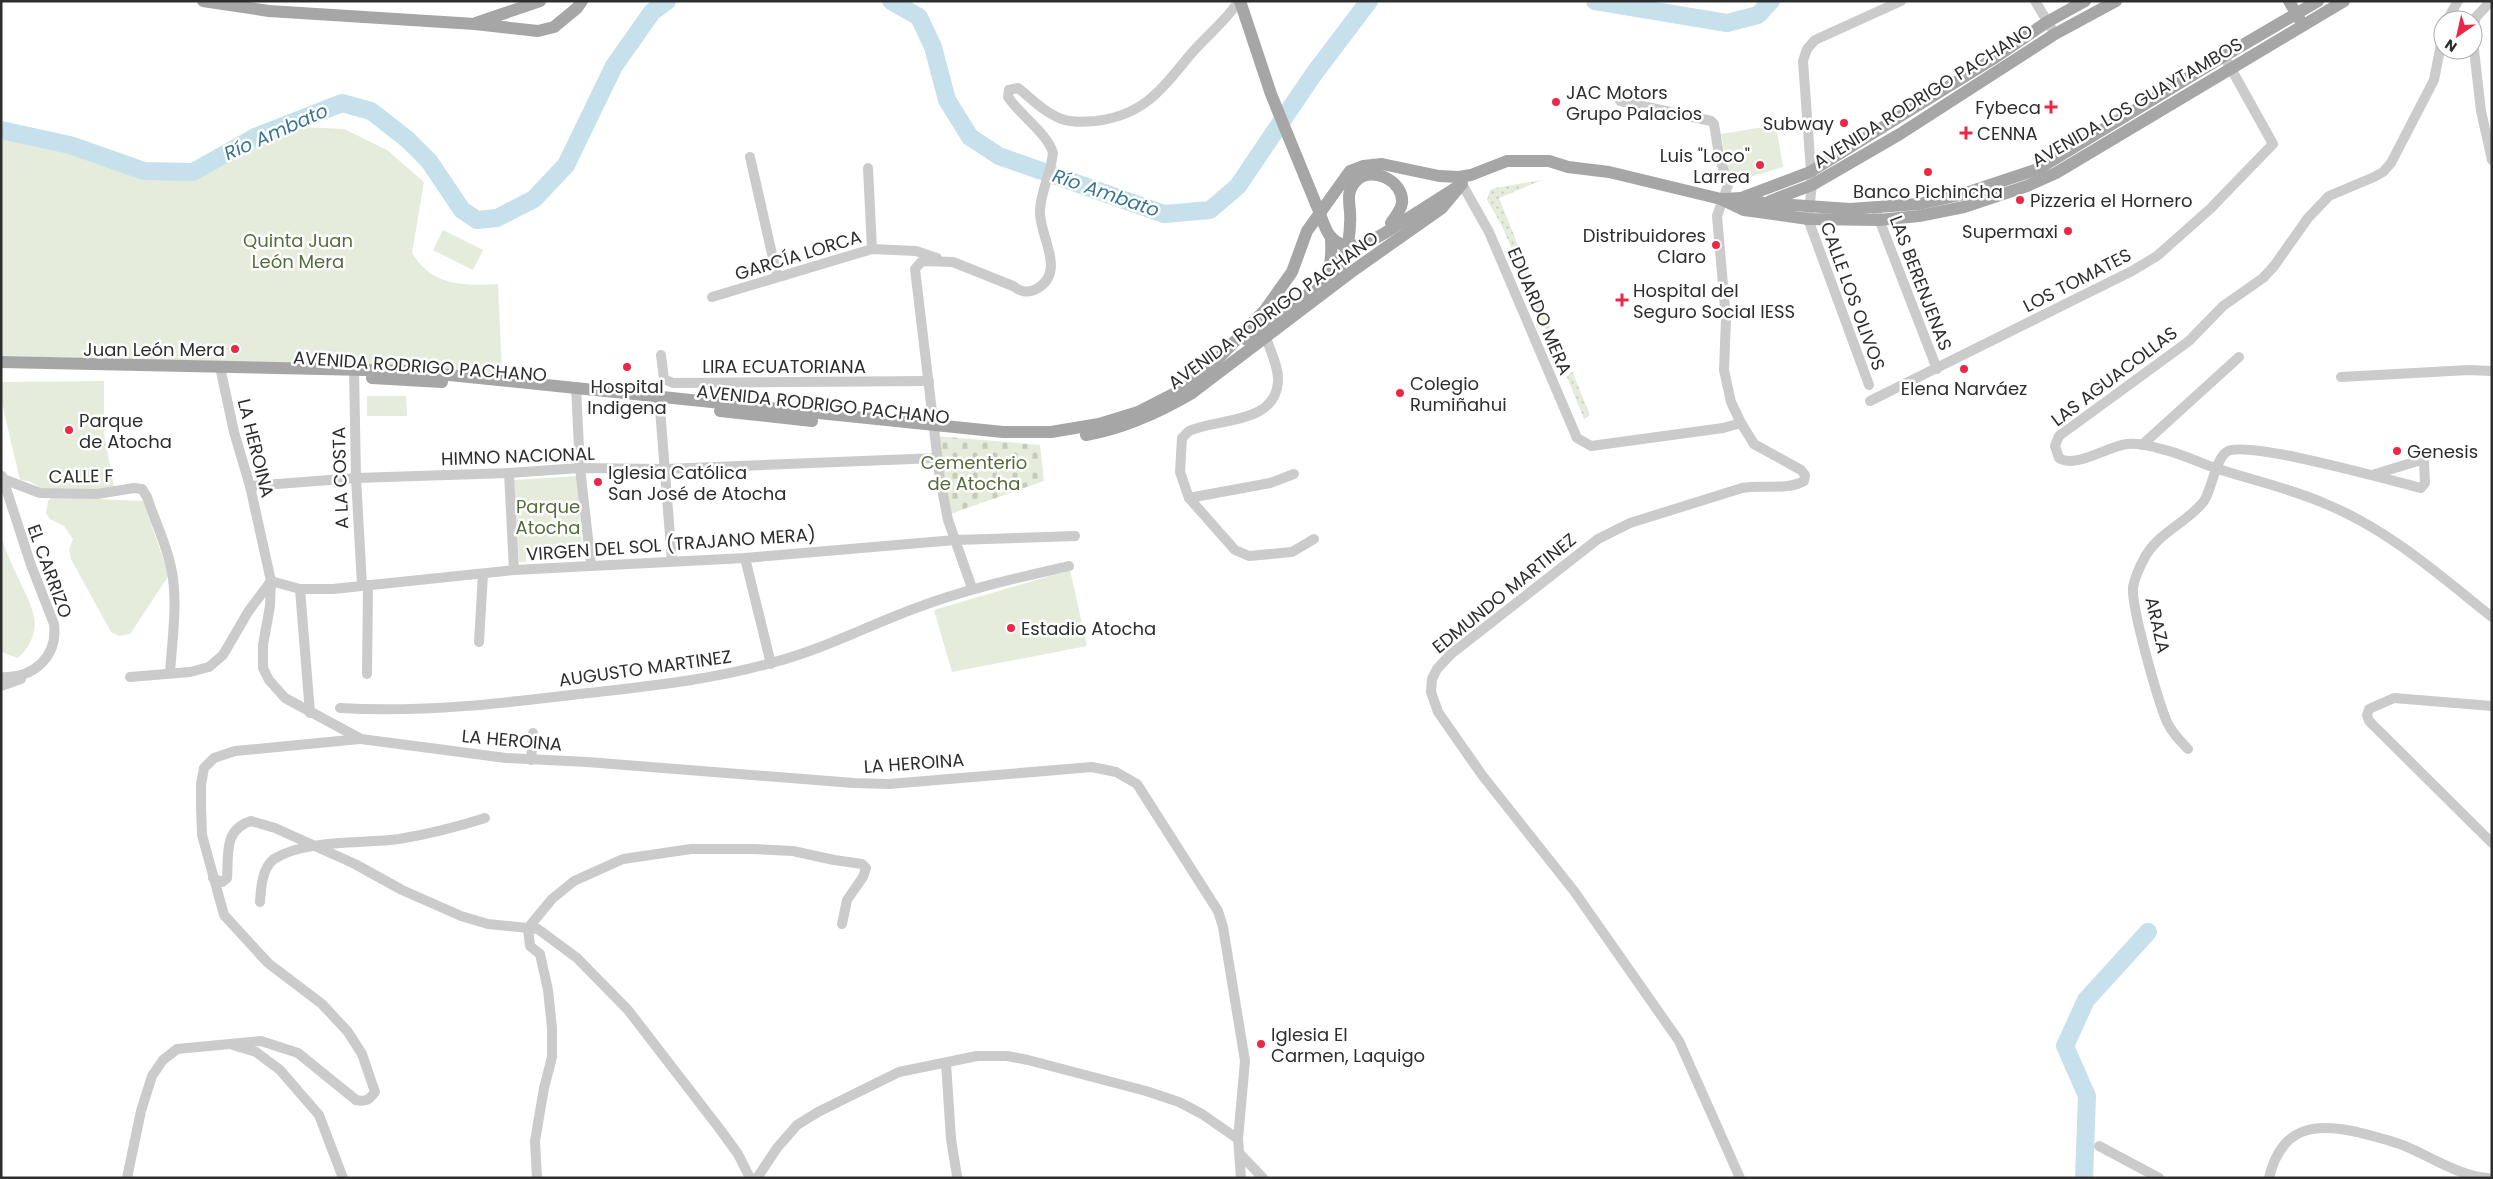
<svg xmlns="http://www.w3.org/2000/svg" width="2493" height="1179" font-family="Poppins,sans-serif">
<style>
.grass{fill:url(#grass-dots)}
.cemetery{fill:url(#cemetery-stones)}
.park{fill:#e5ecdb}
.lines{fill:none;stroke-linecap:round;stroke-linejoin:round}
.river{stroke:#c6e0ec;stroke-width:18}
.minor{stroke:#cbcbcb;stroke-width:10}
.major{stroke:#a6a6a6;stroke-width:12}
.major-bridge{stroke:#a6a6a6;stroke-width:12}
.poi-dot{fill:#eb2946;stroke:#fff;stroke-width:2}
.labels{text-anchor:middle;dominant-baseline:central;stroke-width:5;stroke-linejoin:round;paint-order:stroke}
.poi-label{font-size:18px;fill:#2e2e2e;stroke:#fff;text-anchor:start}
.street-label{font-size:18px;fill:#2e2e2e;stroke:#fff}
.park-label{font-size:18px;fill:#546b3a;stroke:#fff}
.water-label{font-size:19px;font-style:italic;fill:#397692;stroke:#fff}
</style>
<defs>
<pattern id="grass-dots" width="8" height="8" patternUnits="userSpaceOnUse" patternTransform="scale(1.25)"><rect width="8" height="8" fill="#e5ecdb"/><path d="M2 2h.1M6 6h.1" fill="none" stroke="#c5cbbc" stroke-width="1.8" stroke-linecap="round"/></pattern>
<pattern id="cemetery-stones" width="16" height="16" patternUnits="userSpaceOnUse" patternTransform="scale(1.25)"><rect width="16" height="16" fill="#e5ecdb"/><path d="M2 7V4a2 2 0 0 1 4 0v3zM10 15v-3a2 2 0 0 1 4 0v3z" fill="#c5cbbc"/></pattern>
</defs>
<rect width="100%" height="100%" fill="#fff"/>
<g class="grass">
<path d="M1542,180L1499,198L1555,337L1550,339L1502,226L1487,200L1490,190L1495,188Z"/>
<path d="M1555,350L1563,357V365L1558,370L1548,351Z"/>
<path d="M1572,371L1590,415L1584,419L1567,377Z"/>
</g>
<path class="cemetery" d="M936,436L1040,445L1044,481L950,514Z"/>
<g class="park">
<path d="M1776,125L1783,167L1730,183L1721,134Z"/>
<path d="M300,127L344,129L387,150L424,182L412,253C432,286 463,286 498,284L502,373L409,366L1,356V136L69,152L143,177L194,178L257,143Z"/>
<path d="M443,230L483,250L473,270L433,250Z"/>
<path d="M104,381V434L115,492L44,490L29,481L20,480L1,399V382Z"/>
<path d="M367,396H406L407,416H367Z"/>
<path d="M577,476L583,557H575L574,553L526,555V562H519L514,480Z"/>
<path d="M52,497L143,501L169,575L130,634L119,636L111,632L71,559L69,549L73,539L64,526L50,519L46,513L48,501Z"/>
<path d="M1,537C6,549 10,562 16,573C30,605 49,628 18,658L1,652Z"/>
<path d="M1070,570L1087,646L952,672L934,610Z"/>
</g>
<g class="lines">
<g class="river">
<path d="M891,1L919,17L933,47L947,100L970,137L999,156L1164,214L1210,210L1238,186L1313,75L1369,1"/>
<path d="M1595,1L1727,23L1758,15L1771,1"/>
<path d="M1,130L70,145L144,171L193,172L255,137L342,103L371,111L408,140L429,161L462,210L477,220L497,218L534,199L566,165L614,66L652,12L667,1"/>
<path d="M2084,1178L2087,1096L2065,1046L2086,1000L2148,932"/>
</g>
<g class="minor">
<path d="M2035,1L2055,34"/>
<path d="M2447,20L2458,1"/>
<path d="M2473,30L2476,17L2491,1"/>
<path d="M2443,34L2434,80L2391,163L2383,172L2374,177L2329,196L2308,218L2274,266L2263,278L2223,306L2189,341L2059,436L2055,446L2059,458C2075,469 2108,446 2127,444C2138,443 2151,446 2161,449C2181,453 2199,463 2218,469C2256,481 2289,488 2326,504C2389,530 2439,575 2492,617"/>
<path d="M2473,41L2481,111L2492,160"/>
<path d="M1620,101L1711,121L1714,124L1719,155L1728,185L1717,216L1726,319L1724,370L1731,402L1741,423L1754,444L1801,470L1805,475L1804,481C1785,491 1763,484 1742,488L1630,523L1598,539L1451,654L1437,669L1432,679L1431,692L1438,712L1482,775L1574,891L1679,1041L1740,1178"/>
<path d="M750,157L777,276"/>
<path d="M868,168L872,249"/>
<path d="M1462,184L1489,232L1577,438L1591,446L1723,428L1741,423"/>
<path d="M1877,214L1937,369"/>
<path d="M712,297L872,249L916,251L937,258"/>
<path d="M1266,337C1270,351 1279,367 1278,382C1275,425 1216,418 1189,431L1182,438L1180,472L1189,498L1235,550L1249,556L1292,552L1314,539"/>
<path d="M661,355L664,379L673,383L929,381"/>
<path d="M220,367L234,432L250,486L271,581L270,606L263,645V668L269,680L285,698L361,739L506,758L587,762L854,783L889,784L1092,767L1116,772L1137,784L1218,911L1223,927L1245,1061L1238,1139L1241,1178"/>
<path d="M354,369L356,478L362,585"/>
<path d="M2341,377L2469,370L2492,371"/>
<path d="M1869,385L1808,219L1812,185L1803,61L1807,49L1815,40L1901,1"/>
<path d="M576,387L580,468L591,565"/>
<path d="M659,396L672,561"/>
<path d="M1870,401L2132,271L2157,256L2210,209L2273,144L2224,56"/>
<path d="M2142,445L2239,357"/>
<path d="M509,473L514,570"/>
<path d="M3,479L40,493L97,494L134,488L142,489L147,497C156,524 169,550 173,578C177,609 172,642 170,673"/>
<path d="M250,486L356,478L509,473L580,468L665,469L937,458"/>
<path d="M1189,498L1270,483L1294,474"/>
<path d="M745,558L771,664"/>
<path d="M972,588L948,520L940,479L915,269L922,261L953,262L1013,286C1021,292 1028,294 1038,288C1067,271 1038,234 1040,210C1041,191 1051,173 1053,153C1048,134 1020,115 1008,97L1009,90L1018,88C1030,97 1040,109 1055,116C1067,123 1082,122 1096,121C1144,115 1161,90 1190,55C1206,36 1225,22 1239,1"/>
<path d="M300,589L310,713"/>
<path d="M479,642L483,574"/>
<path d="M367,674L368,585"/>
<path d="M1,677C33,679 58,657 54,624L31,565L2,476"/>
<path d="M130,677L190,672L209,667L223,655L248,612L271,581L300,589H333L514,570L745,558L955,540L1075,536"/>
<path d="M1,686L21,679"/>
<path d="M2492,706L2394,698L2369,709L2367,715L2369,721L2492,843"/>
<path d="M340,708C423,713 506,703 588,693C650,686 711,680 771,663C822,650 867,626 916,608C966,589 1017,578 1069,566"/>
<path d="M2188,749C2180,741 2172,733 2167,722C2158,701 2131,607 2133,587C2135,577 2141,564 2146,555C2160,532 2188,522 2204,501C2212,489 2216,456 2228,451C2252,441 2389,480 2421,488L2425,483L2424,462L2421,460L2372,475"/>
<path d="M531,760L533,733"/>
<path d="M213,878L222,882L227,878C229,854 223,830 251,821L275,828L355,864L402,890L461,916L488,924L538,929L577,958L628,1010L719,1128L738,1154L750,1178"/>
<path d="M260,902C261,888 262,868 274,859C306,839 362,844 399,839C429,834 457,827 485,818"/>
<path d="M233,1045L256,1052L280,1070L319,1115L343,1178"/>
<path d="M946,1063L951,1139L957,1176"/>
<path d="M2099,1146L2159,1178"/>
<path d="M1240,1154L1263,1178"/>
<path d="M127,1178L141,1111L152,1076L163,1060L177,1049L261,1041L298,1053L356,1100C366,1102 369,1100 375,1092L362,1054L348,1032L322,1004L268,963L224,915L202,835L201,806V784L204,768L214,758L235,751L360,739"/>
<path d="M537,1178L535,1141L544,1088L552,1057V1028L548,990L540,954L530,946L528,928L552,899L574,881L623,859L691,849H752L793,851L834,860L862,864L866,868L863,877L847,900L842,924"/>
<path d="M757,1178L777,1148L797,1125L818,1112L899,1072L977,1056H1007L1028,1060L1146,1091L1179,1102L1202,1114L1238,1139"/>
<path d="M2269,1178C2281,1128 2312,1122 2357,1132C2373,1136 2390,1140 2405,1146C2431,1157 2459,1176 2488,1178"/>
</g>
<g class="major">
<path d="M203,1L269,11L475,24L538,31L554,27L577,8L582,1"/>
<path d="M1240,1L1271,94L1316,204"/>
<path d="M2289,1L2301,22"/>
<path d="M476,23L540,1"/>
<path d="M1741,198L1810,172L1993,59L2047,22L2085,1"/>
<path d="M1724,199L1741,198L1765,203L1850,209L1919,204L1960,195L2038,169L2224,56L2318,1"/>
<path d="M1770,201L1812,185L1900,134L2055,34L2116,1"/>
<path d="M1402,222L1457,187"/>
<path d="M1330,285C1336,274 1342,266 1345,254C1348,244 1350,233 1350,223C1352,207 1343,193 1357,180C1373,166 1404,181 1402,203C1401,210 1395,217 1391,223"/>
<path d="M1245,339C1270,322 1312,298 1327,272C1333,262 1331,248 1331,237"/>
<path d="M1,362L410,371L1003,432H1051L1099,424L1138,412L1177,392L1211,366L1265,310L1292,272L1307,231L1350,171L1363,166L1382,164L1439,176L1459,177L1471,175L1507,161H1549L1568,167L1609,172L1721,199L1744,210L1808,219L1879,220L1919,216L1964,207L2027,186L2056,173L2344,1"/>
<path d="M372,378L442,382"/>
<path d="M720,411L812,421"/>
<path d="M1086,435C1125,428 1158,413 1192,393L1354,270L1442,208L1462,184"/>
</g>
<path class="major-bridge" d="M1316,204C1321,214 1324,230 1331,237C1351,260 1384,233 1402,222"/>
</g>
<g class="poi-dot">
<circle cx="1556" cy="102" r="5"/>
<path d="M2048.5 99.5h5v5h5v5h-5v5h-5v-5h-5v-5h5z"/>
<circle cx="1844" cy="123" r="5"/>
<path d="M1963.5 125.5h5v5h5v5h-5v5h-5v-5h-5v-5h5z"/>
<circle cx="1760" cy="165" r="5"/>
<circle cx="1928" cy="172" r="5"/>
<circle cx="2020" cy="200" r="5"/>
<circle cx="2068" cy="231" r="5"/>
<circle cx="1716" cy="245" r="5"/>
<path d="M1619.5 292.5h5v5h5v5h-5v5h-5v-5h-5v-5h5z"/>
<circle cx="235" cy="349" r="5"/>
<circle cx="627" cy="367" r="5"/>
<circle cx="1964" cy="369" r="5"/>
<circle cx="1400" cy="393" r="5"/>
<circle cx="69" cy="430" r="5"/>
<circle cx="2397" cy="451" r="5"/>
<circle cx="598" cy="482" r="5"/>
<circle cx="1011" cy="628" r="5"/>
<circle cx="1261" cy="1044" r="5"/>
</g>
<g class="labels">
<g class="poi-label">
<text x="1566" y="92">JAC Motors<tspan x="1566" dy="21">Grupo Palacios</tspan></text>
<text x="2041" y="107" text-anchor="end">Fybeca</text>
<text x="1834" y="123" text-anchor="end">Subway</text>
<text x="1977" y="133">CENNA</text>
<text x="1750" y="155" text-anchor="end">Luis "Loco"<tspan x="1750" dy="21">Larrea</tspan></text>
<text x="1928" y="191" text-anchor="middle">Banco Pichincha</text>
<text x="2030" y="200">Pizzeria el Hornero</text>
<text x="2058" y="231" text-anchor="end">Supermaxi</text>
<text x="1706" y="235" text-anchor="end">Distribuidores<tspan x="1706" dy="21">Claro</tspan></text>
<text x="1633" y="290">Hospital del<tspan x="1633" dy="21">Seguro Social IESS</tspan></text>
<text x="225" y="349" text-anchor="end">Juan León Mera</text>
<text x="1410" y="383">Colegio<tspan x="1410" dy="21">Rumiñahui</tspan></text>
<text x="627" y="386" text-anchor="middle">Hospital<tspan x="627" dy="21">Indigena</tspan></text>
<text x="1964" y="388" text-anchor="middle">Elena Narváez</text>
<text x="79" y="420">Parque<tspan x="79" dy="21">de Atocha</tspan></text>
<text x="2407" y="451">Genesis</text>
<text x="608" y="472">Iglesia Católica<tspan x="608" dy="21">San José de Atocha</tspan></text>
<text x="1021" y="628">Estadio Atocha</text>
<text x="1271" y="1034">Iglesia El<tspan x="1271" dy="21">Carmen, Laquigo</tspan></text>
</g>
<g class="street-label">
<text transform="translate(1923 96) rotate(-32)">AVENIDA RODRIGO PACHANO</text>
<text transform="translate(2137 102) rotate(-30)">AVENIDA LOS GUAYTAMBOS</text>
<text transform="translate(798 255) rotate(-17)">GARCÍA LORCA</text>
<text transform="translate(2077 280) rotate(-27)">LOS TOMATES</text>
<text transform="translate(1921 283) rotate(69)">LAS BERENJENAS</text>
<text transform="translate(1853 296) rotate(70)">CALLE LOS OLIVOS</text>
<text transform="translate(1273 310) rotate(-36)">AVENIDA RODRIGO PACHANO</text>
<text transform="translate(1540 311) rotate(67)">EDUARDO MERA</text>
<text transform="translate(420 366) rotate(4)">AVENIDA RODRIGO PACHANO</text>
<text x="784" y="366">LIRA ECUATORIANA</text>
<text transform="translate(2114 376) rotate(-37)">LAS AGUACOLLAS</text>
<text transform="translate(823 404) rotate(6)">AVENIDA RODRIGO PACHANO</text>
<text transform="translate(256 448) rotate(76)">LA HEROINA</text>
<text transform="translate(518 456) rotate(-2)">HIMNO NACIONAL</text>
<text transform="translate(81 476) rotate(-1)">CALLE F</text>
<text transform="translate(340 478) rotate(-92)">A LA COSTA</text>
<text transform="translate(671 544) rotate(-4)">VIRGEN DEL SOL (TRAJANO MERA)</text>
<text transform="translate(50 571) rotate(70)">EL CARRIZO</text>
<text transform="translate(1504 593) rotate(-39)">EDMUNDO MARTINEZ</text>
<text transform="translate(2158 625) rotate(77)">ARAZA</text>
<text transform="translate(645 668) rotate(-8)">AUGUSTO MARTINEZ</text>
<text transform="translate(512 740) rotate(5)">LA HEROINA</text>
<text transform="translate(914 763) rotate(-4)">LA HEROINA</text>
</g>
<g class="park-label">
<text x="298" y="240">Quinta Juan<tspan x="298" dy="21">León Mera</tspan></text>
<text x="974" y="462">Cementerio<tspan x="974" dy="21">de Atocha</tspan></text>
<text x="548" y="506">Parque<tspan x="548" dy="21">Atocha</tspan></text>
</g>
<g class="water-label">
<text transform="translate(276 132) rotate(-24)">Río Ambato</text>
<text transform="translate(1106 193) rotate(19)">Río Ambato</text>
</g>
</g>
<rect width="2493" height="1179" fill="none" stroke="#2e2e2e" stroke-width="5"/>
<g transform="translate(2458 35) rotate(214)"><circle r="24" fill="#ffffff" stroke="#ababab"/>
<path d="M0-4L9 19L0 12L-9 19Z" fill="#eb2946"/>
<text y="-8" font-size="14" font-weight="bold" text-anchor="middle" fill="#2e2e2e">N</text>
</g>
</svg>
